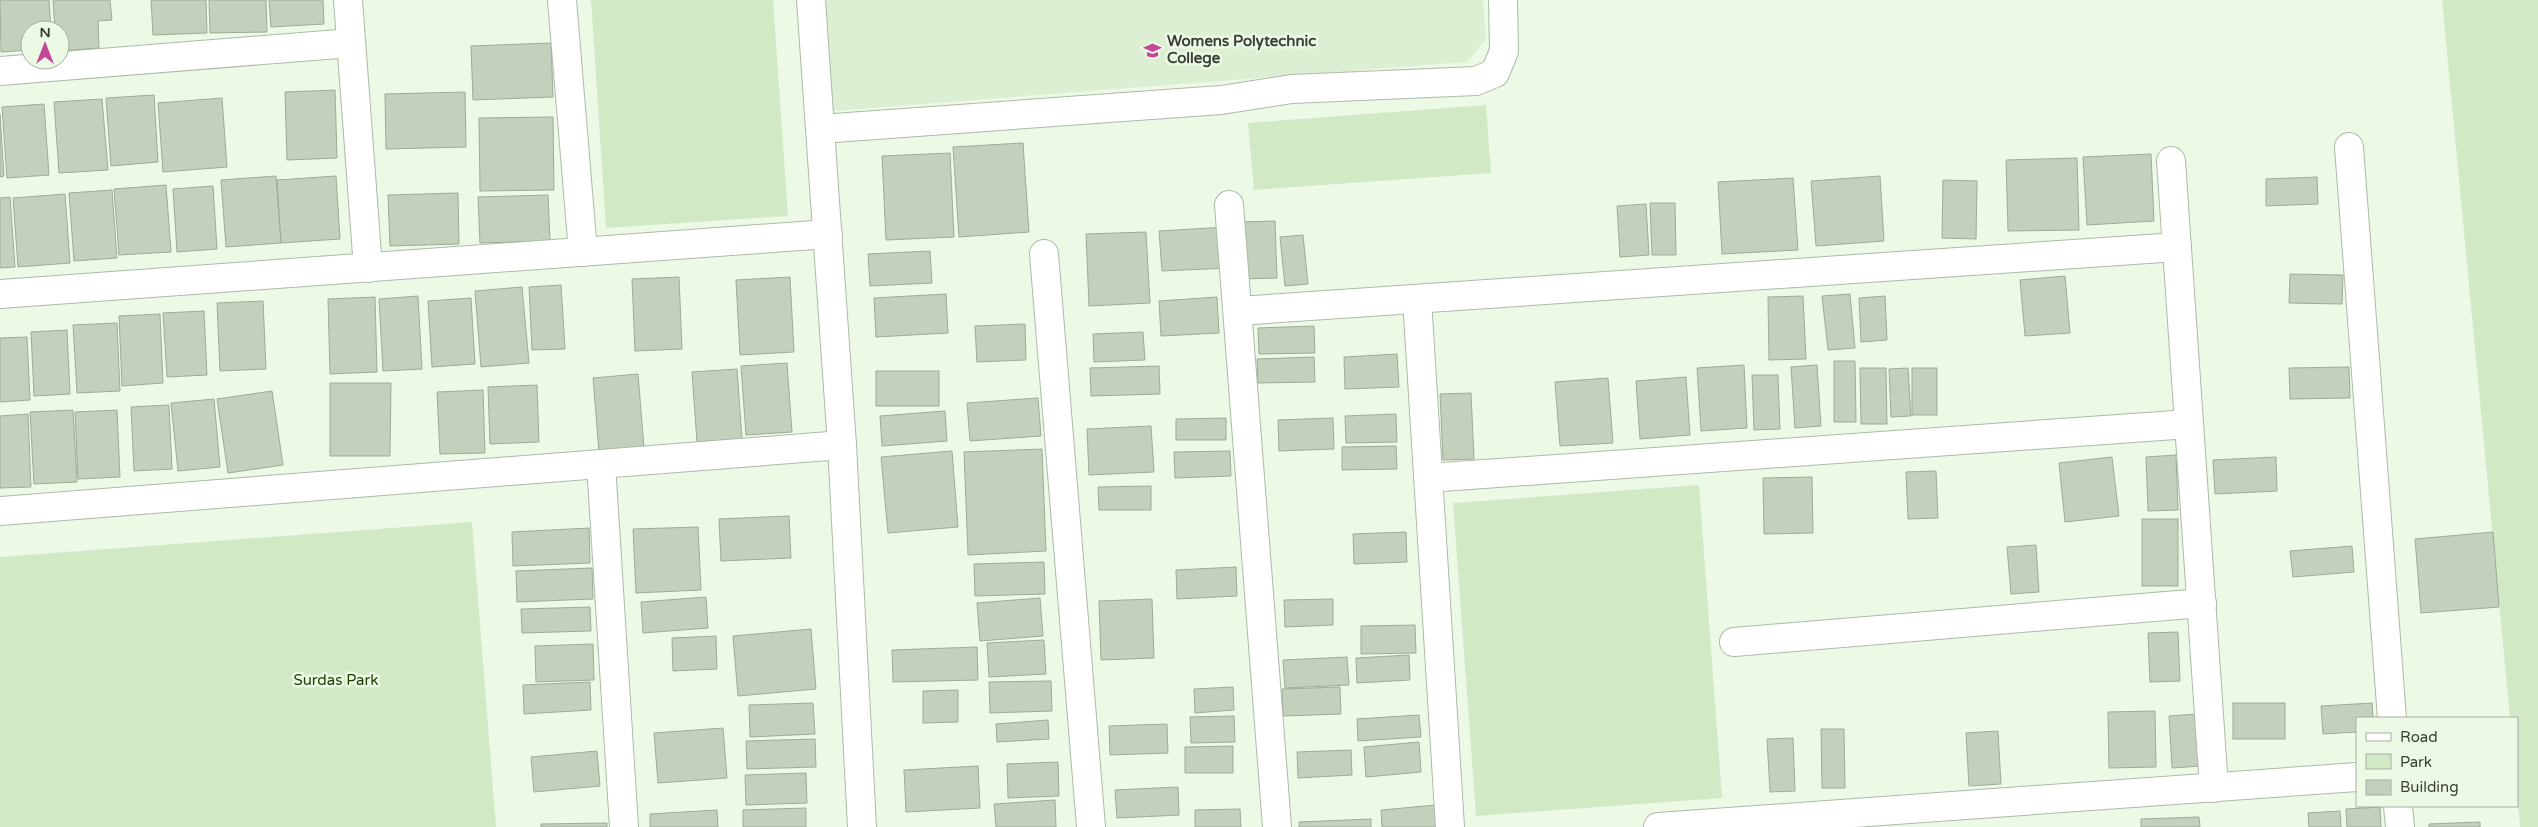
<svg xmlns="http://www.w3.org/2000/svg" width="2538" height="827" font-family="'Varela Round',sans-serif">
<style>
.built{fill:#ddefd3}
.green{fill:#d2e9c6}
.building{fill:#c3d0bc;stroke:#9eab97}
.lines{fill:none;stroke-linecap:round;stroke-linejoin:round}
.street-casing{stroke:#adbaa7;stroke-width:30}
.street{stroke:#fff;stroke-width:28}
.labels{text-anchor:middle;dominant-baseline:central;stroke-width:5;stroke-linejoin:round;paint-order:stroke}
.poi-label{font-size:15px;font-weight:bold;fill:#3a3f37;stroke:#ecfae5;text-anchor:start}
.park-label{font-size:15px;fill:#1d3c02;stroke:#ecfae5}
</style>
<rect width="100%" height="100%" fill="#ecfae5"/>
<path class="built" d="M825,0H1483L1486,39L1467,62L833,111Z"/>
<g class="green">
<path d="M591,0H773L788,216L606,228Z"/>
<path d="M2442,0H2538V827H2520L2517,791V718H2510Z"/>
<path d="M1486,105L1491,173L1254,190L1248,123Z"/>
<path d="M1699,485L1722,798L1476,816L1453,503Z"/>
<path d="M472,522L496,827H0V557Z"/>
</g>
<g class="building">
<path d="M0,0H49L51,30H30V50L1,52Z"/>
<path d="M53,0H110L112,20L98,21L99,48L60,51V30H55Z"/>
<path d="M151,0H206L207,33L153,35Z"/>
<path d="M209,0H266L267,32L210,33Z"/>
<path d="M269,0H323L324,24L271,27Z"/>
<path d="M551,43L553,97L473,100L471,46Z"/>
<path d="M335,90L337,158L287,160L285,92Z"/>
<path d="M465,92L466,147L386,149L385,94Z"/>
<path d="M154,95L158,162L111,166L106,98Z"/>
<path d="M222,98L227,167L163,172L158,103Z"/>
<path d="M102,99L108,170L59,173L54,102Z"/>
<path d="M44,104L49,175L7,178L2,107Z"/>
<path d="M0,114L4,176L0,177Z"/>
<path d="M553,117L554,190L480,191L479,118Z"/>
<path d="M1023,143L1029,232L959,237L953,147Z"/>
<path d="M950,153L954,237L886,240L882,156Z"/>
<path d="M2151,154L2154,221L2087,225L2083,157Z"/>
<path d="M2077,158L2079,230L2008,231L2006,160Z"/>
<path d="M276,176L281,243L226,247L221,180Z"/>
<path d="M336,176L340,239L281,243L277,180Z"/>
<path d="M1880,176L1884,241L1816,246L1811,181Z"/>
<path d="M2317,177L2318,204L2266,206V179Z"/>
<path d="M1793,178L1798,250L1722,254L1718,182Z"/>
<path d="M1943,180L1977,181L1976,239L1942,238Z"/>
<path d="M166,185L171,252L119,255L114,189Z"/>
<path d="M213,186L217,249L177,252L173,189Z"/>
<path d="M112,190L117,258L74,261L69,193Z"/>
<path d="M458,193L459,244L390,246L388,195Z"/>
<path d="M65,194L70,263L18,267L13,198Z"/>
<path d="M548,195L550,241L480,243L478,197Z"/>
<path d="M10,197L15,267L0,268V198Z"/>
<path d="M1650,203H1675L1676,255H1652Z"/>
<path d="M1646,204L1649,255L1620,257L1617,206Z"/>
<path d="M1275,221L1277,278L1242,279L1240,222Z"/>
<path d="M1226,227L1228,268L1162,271L1159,231Z"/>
<path d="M1146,232L1150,303L1089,306L1086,234Z"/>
<path d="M1303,235L1308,284L1285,286L1280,237Z"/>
<path d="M930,251L932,283L870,286L868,254Z"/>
<path d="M2290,274L2343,275L2342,304L2289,303Z"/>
<path d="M2065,276L2070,333L2025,336L2020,280Z"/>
<path d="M679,277L682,349L635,351L632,279Z"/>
<path d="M790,277L794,352L740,355L736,280Z"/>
<path d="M561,285L565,349L532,350L529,287Z"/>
<path d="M522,287L529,363L481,367L475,291Z"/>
<path d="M946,294L948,333L876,337L874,298Z"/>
<path d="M1850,294L1855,348L1828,350L1822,296Z"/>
<path d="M418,296L422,369L383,371L379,299Z"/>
<path d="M1803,296L1806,359L1769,360L1768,297Z"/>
<path d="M1885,296L1887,340L1861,342L1859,298Z"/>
<path d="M375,297L377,372L330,374L328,299Z"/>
<path d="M1217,297L1219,333L1161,336L1159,301Z"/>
<path d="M471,298L475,364L432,367L428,301Z"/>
<path d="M263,301L266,369L220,371L217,303Z"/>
<path d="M204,311L207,375L167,377L163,313Z"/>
<path d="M160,314L163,383L122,386L119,316Z"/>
<path d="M117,323L120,391L77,393L73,325Z"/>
<path d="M1025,324L1026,360L977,362L975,326Z"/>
<path d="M1314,326L1315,353L1259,354L1258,328Z"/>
<path d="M67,330L70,394L34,396L31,332Z"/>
<path d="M1143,332L1145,360L1094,362L1093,334Z"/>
<path d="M27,337L30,400L0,402V338Z"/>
<path d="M1397,354L1399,387L1345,389L1344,357Z"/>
<path d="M1314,357L1315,382L1258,383L1257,359Z"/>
<path d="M1834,361H1855L1856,422H1834Z"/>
<path d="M787,363L792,432L746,435L741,366Z"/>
<path d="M1744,365L1747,428L1701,431L1697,368Z"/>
<path d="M1817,365L1821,426L1795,428L1791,367Z"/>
<path d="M1159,366L1160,394L1091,396L1090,368Z"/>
<path d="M2349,367L2350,398L2290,399L2289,368Z"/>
<path d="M1860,368H1886L1887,424H1861Z"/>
<path d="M1908,368L1911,416L1891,417L1889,369Z"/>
<rect x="1912" y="368" width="25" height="47"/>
<path d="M737,369L742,439L697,442L692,372Z"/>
<rect x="876" y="371" width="63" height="35"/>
<path d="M638,374L644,448L599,452L593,378Z"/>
<path d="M1752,375H1778L1780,429L1754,430Z"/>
<path d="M1686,377L1690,435L1640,439L1636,381Z"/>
<path d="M1608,378L1613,443L1560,446L1555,382Z"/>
<path d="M330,383H391L390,456H330Z"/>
<path d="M537,385L539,442L490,444L488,387Z"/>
<path d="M483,390L485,453L440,454L437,392Z"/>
<path d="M272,391L283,465L228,473L217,399Z"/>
<path d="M1471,393L1474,459L1443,460L1440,394Z"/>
<path d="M1038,398L1041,436L970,441L967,403Z"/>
<path d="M214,399L220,467L178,471L171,403Z"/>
<path d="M169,405L172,469L134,471L131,407Z"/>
<path d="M73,410L77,482L34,484L30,412Z"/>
<path d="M117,410L120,477L78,479L75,412Z"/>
<path d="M945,411L947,441L882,446L880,416Z"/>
<path d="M28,414L31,487L0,488V416Z"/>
<path d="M1396,414L1397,442L1346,443L1345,416Z"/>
<path d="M1226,418V440H1176V419Z"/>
<path d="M1333,418L1334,449L1279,451L1278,420Z"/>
<path d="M1151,426L1154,472L1089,475L1087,429Z"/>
<path d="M1396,446L1397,469L1342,470V447Z"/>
<path d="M1042,449L1046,551L968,555L964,452Z"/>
<path d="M952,451L958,527L888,533L881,457Z"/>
<path d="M1230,451L1231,476L1175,478L1174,452Z"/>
<path d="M2176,455L2178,510L2148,511L2146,457Z"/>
<path d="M2112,457L2119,516L2065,522L2059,463Z"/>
<path d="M2276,457L2277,491L2215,494L2213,460Z"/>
<path d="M1936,471L1938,518L1908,519L1906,472Z"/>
<path d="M1812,477L1813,533L1764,534L1763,478Z"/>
<path d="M1151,486V510H1099L1098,487Z"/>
<path d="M789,516L791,558L721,561L719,519Z"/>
<rect x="2142" y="519" width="36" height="67"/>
<path d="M698,527L701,590L636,593L633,529Z"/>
<path d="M589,528L590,563L513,566L512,532Z"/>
<path d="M1406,532L1407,562L1354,564L1353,534Z"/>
<path d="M2493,532L2499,607L2421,613L2415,539Z"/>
<path d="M2036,545L2039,592L2011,594L2007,547Z"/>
<path d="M2352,546L2354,572L2293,577L2290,551Z"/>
<path d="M1044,562L1045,594L975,596L974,564Z"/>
<path d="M1236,567L1237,596L1177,599L1176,570Z"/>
<path d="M592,568L593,599L517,602L516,571Z"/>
<path d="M706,597L708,628L643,633L641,602Z"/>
<path d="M1040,598L1043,636L980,641L977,603Z"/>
<path d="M1152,599L1154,658L1101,660L1099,601Z"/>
<path d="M1333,599V625L1285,627L1284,600Z"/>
<path d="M590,607L591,631L522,633L521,609Z"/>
<path d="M1415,625L1416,653L1361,654V626Z"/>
<path d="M811,629L816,689L738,696L733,636Z"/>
<path d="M2178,632L2180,681L2150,682L2148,633Z"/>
<path d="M716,636L717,669L673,671L672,638Z"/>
<path d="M1044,640L1046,674L989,677L987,643Z"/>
<path d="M593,644L594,680L536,682L535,646Z"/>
<path d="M977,647L978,680L893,682L892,650Z"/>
<path d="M1409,655L1410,680L1357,683L1356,658Z"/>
<path d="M1347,657L1349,685L1285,688L1283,660Z"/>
<path d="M1051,681L1052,711L990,713L989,682Z"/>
<path d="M590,682L591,710L524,714L523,685Z"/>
<path d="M1233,687L1234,710L1195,713L1194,689Z"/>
<path d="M1340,687L1341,714L1283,716L1282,689Z"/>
<path d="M958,690V722L923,723V691Z"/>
<path d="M813,703L815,734L750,737L749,705Z"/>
<rect x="2233" y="703" width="52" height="36"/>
<path d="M2372,703L2373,718H2357V732L2323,734L2321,706Z"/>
<path d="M2155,711L2156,767L2109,768L2108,712Z"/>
<path d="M2198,714L2201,766L2172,768L2169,716Z"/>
<path d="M1419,715L1421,737L1358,741L1357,719Z"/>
<path d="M1234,716L1235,742L1191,743L1190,717Z"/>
<path d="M1048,720L1049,739L997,742L996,724Z"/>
<path d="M1167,724L1168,753L1110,755L1109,726Z"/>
<path d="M723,728L727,778L658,783L654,733Z"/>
<path d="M1821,729H1844L1845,788H1822Z"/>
<path d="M1998,731L2001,784L1969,786L1966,733Z"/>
<path d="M1793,738L1795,791L1770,792L1767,739Z"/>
<path d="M815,739L816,767L747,769L746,741Z"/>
<path d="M1419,742L1421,772L1366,777L1364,747Z"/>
<path d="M1233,746V773H1185V747Z"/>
<path d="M1351,750L1352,775L1298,778L1297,752Z"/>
<path d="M597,751L600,786L534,792L531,757Z"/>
<path d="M1058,762L1059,796L1008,798L1007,764Z"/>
<path d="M978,766L980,808L906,812L904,770Z"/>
<path d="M806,773L807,803L746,805L745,775Z"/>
<path d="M1178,787L1179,815L1117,818L1115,790Z"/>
<path d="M1055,800L1056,827H996L994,804Z"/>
<path d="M1436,805L1437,827H1382L1381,810Z"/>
<path d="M2380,807L2381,827H2347L2346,809Z"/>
<path d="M806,808V827H743V810Z"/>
<path d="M1240,809L1241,827H1195V810Z"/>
<path d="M717,810L718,827H650V814Z"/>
<path d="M2340,811L2341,827H2309L2308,813Z"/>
<path d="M2199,817L2200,827H2141V819Z"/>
<path d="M1371,819V827H1299V822Z"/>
<path d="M2480,822V827H2429V824Z"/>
<path d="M607,823V827H541V824Z"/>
</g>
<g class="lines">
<defs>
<g id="street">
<path d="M348,0L368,268"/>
<path d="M562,0L583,252"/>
<path d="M811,0L842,445L862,827"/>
<path d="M0,71L351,43"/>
<path d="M820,129L1221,100L1292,89L1476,81L1495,73L1504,51L1503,0"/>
<path d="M2349,147L2392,718"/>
<path d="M2171,161L2214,788"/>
<path d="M1229,205L1277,827"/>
<path d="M1044,254L1091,827"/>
<path d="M0,294L828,234"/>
<path d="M1417,299L1450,827"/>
<path d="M1238,311L2177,247"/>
<path d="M601,464L624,827"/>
<path d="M1428,478L2189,424"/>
<path d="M0,511L842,445"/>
<path d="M1734,642L2202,603"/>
<path d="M2398,806L2400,827"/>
<path d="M1658,827L2357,777"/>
</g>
</defs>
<use href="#street" class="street-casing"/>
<use href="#street" class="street"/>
</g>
<defs>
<symbol id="university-bare" viewBox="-9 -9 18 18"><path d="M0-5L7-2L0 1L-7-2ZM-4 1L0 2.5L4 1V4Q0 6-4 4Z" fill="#c44897" stroke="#ecfae5" stroke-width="2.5" paint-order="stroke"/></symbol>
</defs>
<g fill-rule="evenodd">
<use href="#university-bare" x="1140" y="38" width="25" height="25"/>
</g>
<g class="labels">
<g class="poi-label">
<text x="1167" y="41">Womens Polytechnic<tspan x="1167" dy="17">College</tspan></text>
</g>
<g class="park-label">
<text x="336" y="680">Surdas Park</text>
</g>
</g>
<rect x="2356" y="717" width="162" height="90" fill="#ecfae5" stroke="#a5af9f"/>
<rect x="2366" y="733" width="25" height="8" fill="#ffffff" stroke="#a5af9f"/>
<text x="2400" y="742" font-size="15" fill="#3a3f37">Road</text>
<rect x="2366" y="754" width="25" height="15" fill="#d2e9c6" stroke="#a5af9f"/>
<text x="2400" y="767" font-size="15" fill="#3a3f37">Park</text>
<rect x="2366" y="780" width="25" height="15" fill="#c3d0bc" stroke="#a5af9f"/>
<text x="2400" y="792" font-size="15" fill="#3a3f37">Building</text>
<g transform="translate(45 45)"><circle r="24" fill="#ecfae5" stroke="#a5af9f"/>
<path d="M0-4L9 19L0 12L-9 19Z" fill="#c44897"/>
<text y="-8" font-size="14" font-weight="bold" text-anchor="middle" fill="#3a3f37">N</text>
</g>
</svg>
